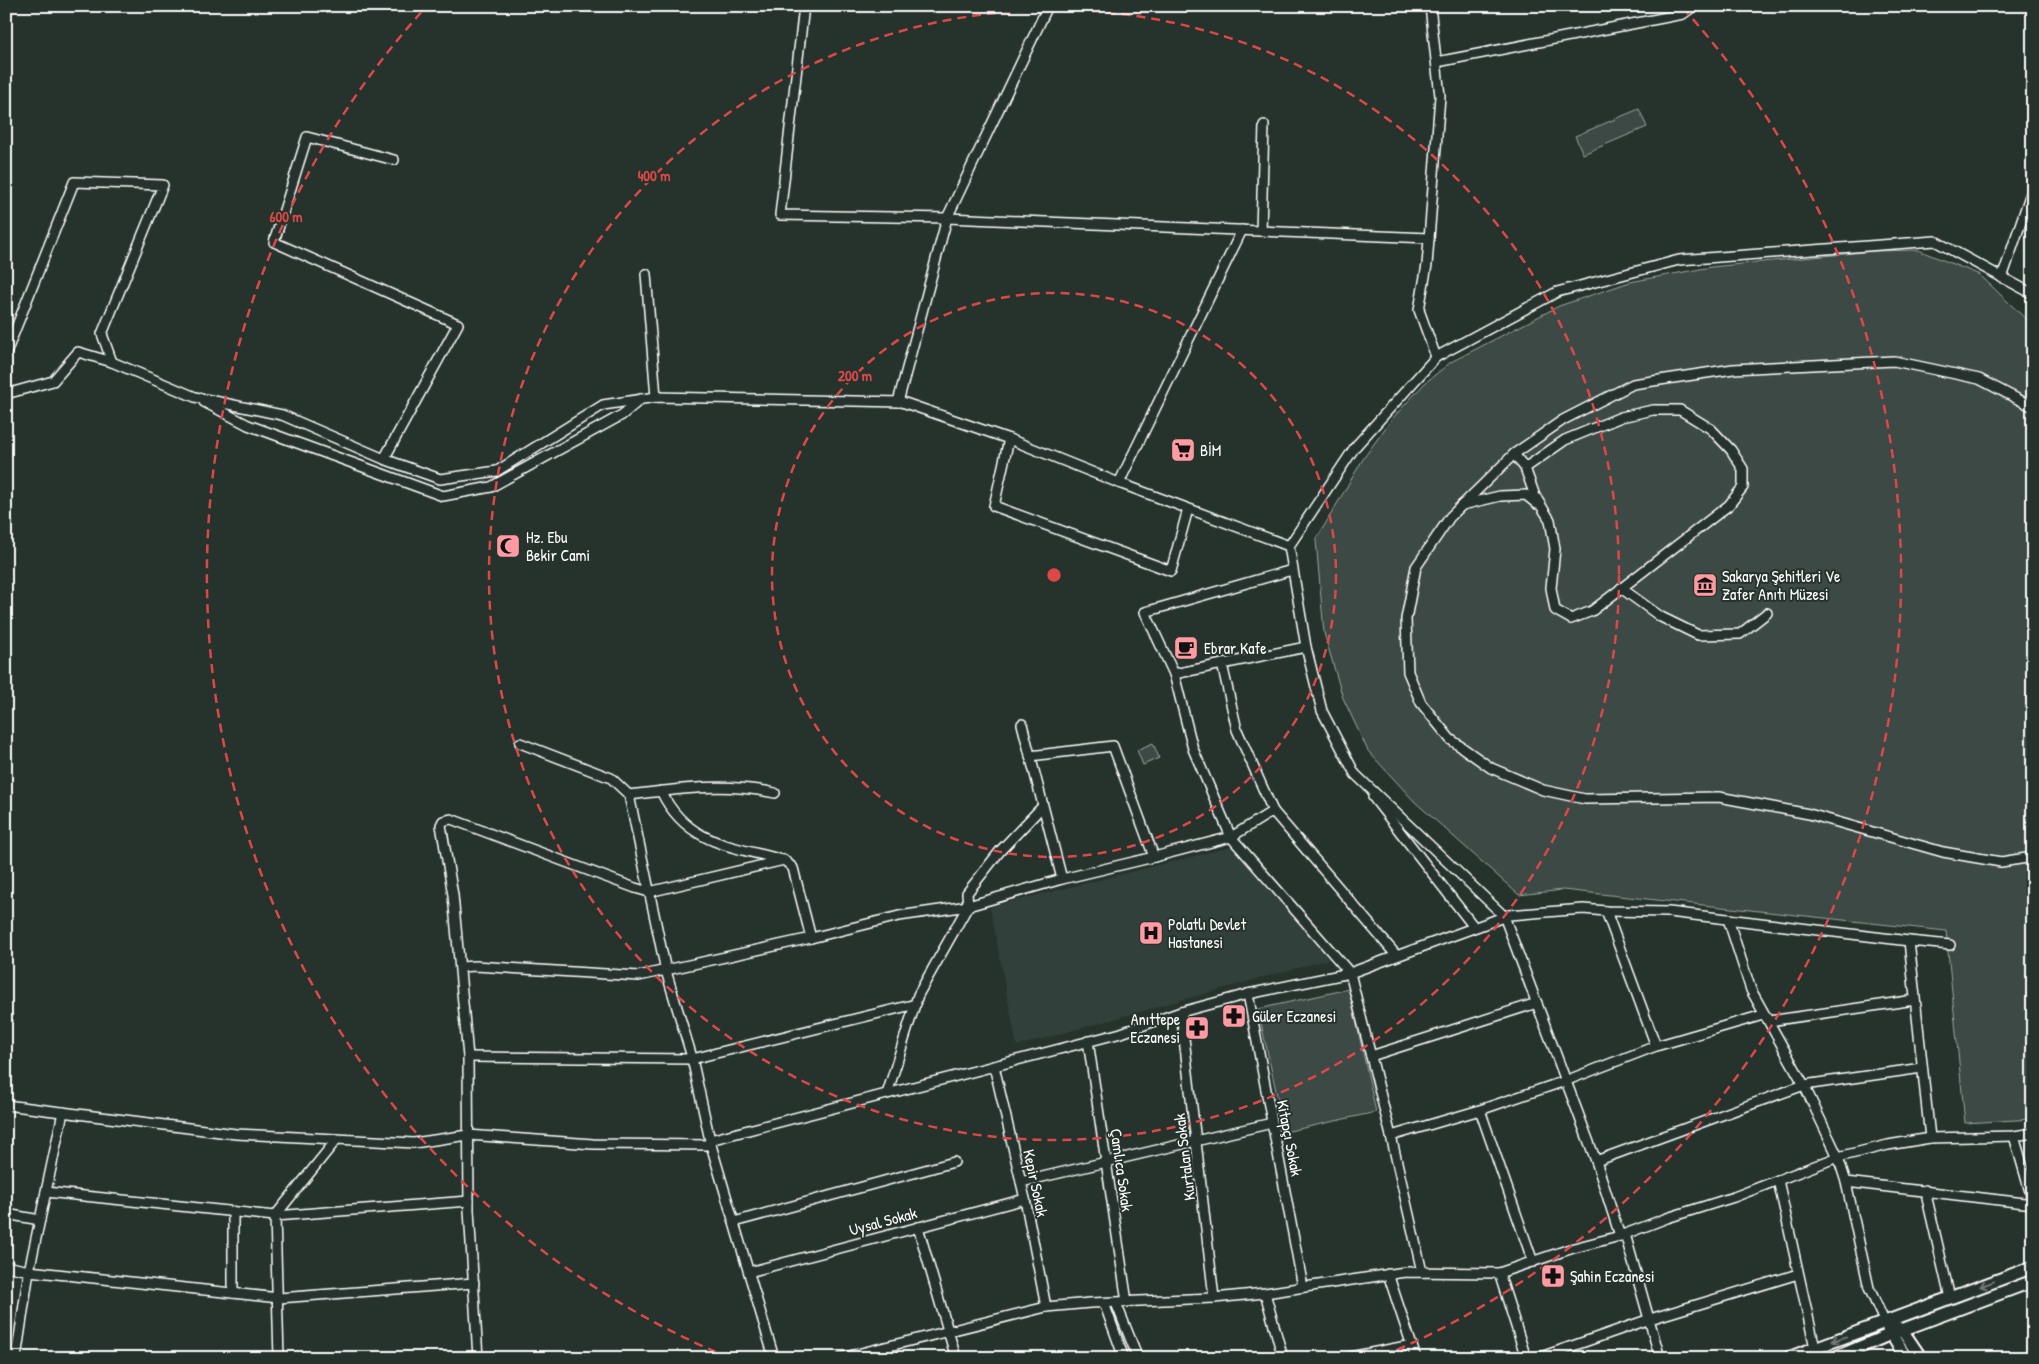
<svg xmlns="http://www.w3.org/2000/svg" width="2039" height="1364" font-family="'Patrick Hand',sans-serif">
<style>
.built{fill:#333f3a}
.green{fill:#3e4944;stroke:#9ea4a2}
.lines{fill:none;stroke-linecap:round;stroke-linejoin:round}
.street-casing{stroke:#fff;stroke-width:12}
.secondary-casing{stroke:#fff;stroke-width:15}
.street{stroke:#26332d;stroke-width:9}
.secondary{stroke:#26332d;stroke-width:11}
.oneway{stroke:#727a76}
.ring{fill:none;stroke:#dc4848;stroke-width:2.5;stroke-dasharray:9 6}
.labels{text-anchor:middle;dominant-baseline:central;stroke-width:4;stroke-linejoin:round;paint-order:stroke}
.poi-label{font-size:16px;fill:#fff;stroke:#26332d;text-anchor:start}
.street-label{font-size:16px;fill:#fff;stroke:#26332d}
.centre{fill:#dc4848;stroke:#26332d;stroke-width:2.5}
.ring-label{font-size:15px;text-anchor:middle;font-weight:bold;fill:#dc4848;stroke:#26332d;stroke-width:4;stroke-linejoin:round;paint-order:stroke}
</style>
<rect width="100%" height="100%" fill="#26332d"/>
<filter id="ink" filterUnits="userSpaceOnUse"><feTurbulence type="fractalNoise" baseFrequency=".02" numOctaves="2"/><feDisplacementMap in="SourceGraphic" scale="10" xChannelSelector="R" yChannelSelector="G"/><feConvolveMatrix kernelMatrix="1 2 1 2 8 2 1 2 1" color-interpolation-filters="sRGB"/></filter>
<g filter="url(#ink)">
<path class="built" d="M1235,846L1329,959L1017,1046L990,907Z"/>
<g class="green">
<path d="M1639,109L1647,127L1583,154L1575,136Z"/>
<path d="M1918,250L1980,275L2033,326V1119L1965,1123L1946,931L1563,890L1519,895L1415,802L1368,751L1343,698L1324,633L1316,540L1363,459L1392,419L1425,383L1451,362L1559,306L1630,282L1711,267L1874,251Z"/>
<path d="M1153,743L1159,758L1143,765L1137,750Z"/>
<path d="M1349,989L1376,1112L1285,1132L1258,1009Z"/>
</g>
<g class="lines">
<defs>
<g id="street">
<path d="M804,6L780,215L947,218L1429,238"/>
<path d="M1430,6L1440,96L1427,265L1419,310L1436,357"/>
<path d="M1437,62L1683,14L1694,6"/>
<path d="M1261,231L1264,125"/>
<path d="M646,274L656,397"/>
<path d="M2002,278L2033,187"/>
<path d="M6,353L74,182L163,185L102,334L112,362L78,352L53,381L6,394"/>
<path d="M112,362L195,397L282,415L384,459L440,479L497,471L603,405L656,397L902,402L1009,439L1119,483L1289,546"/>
<path d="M204,402L248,425L443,496L491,487L622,415L641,399"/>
<path d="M898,402L947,218L1048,6"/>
<path d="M2033,407L1979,379L1894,361L1733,369L1633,384L1563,420L1514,454L1450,517L1416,567L1406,619L1408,672L1421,703L1450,739L1491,768L1543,790L1585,799L1719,797L1809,814L1943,852L2001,862L2033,857"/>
<path d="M1009,439L994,506L1171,571L1188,509"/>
<path d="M1514,454L1525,468L1565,440L1621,417L1653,410H1680L1711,429L1731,450L1743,469V487L1729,505L1592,611L1571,619L1555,610L1551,588L1555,549L1550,520L1535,496L1525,468"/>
<path d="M384,459L458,324L274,242L307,137L394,160"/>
<path d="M1119,483L1242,230"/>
<path d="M1462,505L1500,496L1526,495L1537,504"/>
<path d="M1292,570L1145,612L1174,674L1193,749L1231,837L1350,973L1391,1136L1422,1272"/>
<path d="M1621,588L1661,617L1698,635L1740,634L1767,613"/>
<path d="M1222,664L1237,730L1273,811L1396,955"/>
<path d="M1174,674L1306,647"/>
<path d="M1022,724L1062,879"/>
<path d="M520,743L611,778L629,795L666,971L691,1054L711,1145L774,1358"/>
<path d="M1030,756L1113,746L1154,857"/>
<path d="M661,791C686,844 732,846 783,860"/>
<path d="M629,795C678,789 726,782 775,793"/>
<path d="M1373,797L1474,927"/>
<path d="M1606,911L1656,1046"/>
<path d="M1728,919L1751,990L1804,1085L1838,1157L1846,1182L1869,1288L1885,1323"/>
<path d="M1909,941L1930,1138"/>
<path d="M461,967L475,966L639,976L811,938L899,916L968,906L1062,879L1154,857L1231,837L1273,811"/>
<path d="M1248,994L1303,1287"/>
<path d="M1181,1012L1214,1298"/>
<path d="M1769,1021L1915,1000"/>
<path d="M1088,1041L1127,1302"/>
<path d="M1371,1056L1537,1003"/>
<path d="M468,1057L692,1059L916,1004"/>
<path d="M994,1066L1025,1199L1046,1307"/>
<path d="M887,1094L918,995L968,906L967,893L1000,851L1042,807"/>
<path d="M6,1105L236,1134L414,1143L468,1135L593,1144L711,1145"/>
<path d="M1480,1110L1533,1262"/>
<path d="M1391,1136L1480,1110L1565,1081L1656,1046L1763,1015"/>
<path d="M2014,1136L2033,1202"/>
<path d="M710,1140L1121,1033L1181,1012L1248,994L1350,973L1509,915L1583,909L1606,911L1669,912L1909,941L1950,945"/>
<path d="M1596,1161L1804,1085L1922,1068"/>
<path d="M1778,1180L1815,1348"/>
<path d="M1021,1182L1272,1123"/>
<path d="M1846,1182L2033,1204"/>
<path d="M1925,1190L1950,1298"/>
<path d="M46,1192L275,1216L469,1201"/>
<path d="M6,1214L40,1220"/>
<path d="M734,1222L954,1162"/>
<path d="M918,1227L956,1358"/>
<path d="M1625,1234L1660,1358"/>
<path d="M1620,1236L1596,1161L1504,916L1355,774L1322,711L1306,647L1289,546L1355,447L1436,357L1557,292L1679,260L1935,241L2033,294"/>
<path d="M6,1266L29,1271L279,1298L474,1283"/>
<path d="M749,1272L1025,1199"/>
<path d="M1499,1273L1526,1358"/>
<path d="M1388,1274L1416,1358"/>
<path d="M233,1293V1212"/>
<path d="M1265,1293L1283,1358"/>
<path d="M1104,1303L1124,1358"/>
<path d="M1116,1303L1138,1358"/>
<path d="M16,1358L29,1271L63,1112"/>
<path d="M279,1358L275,1216L337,1139"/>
<path d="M478,1358L469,1210L468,1057L453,895L441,825L443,821L451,819L635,888L649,892L784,860L793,868L811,938"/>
<path d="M841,1358L1046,1307L1090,1303L1214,1298L1265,1293L1405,1272L1499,1273L1570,1249L1620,1236L1667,1218L1734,1197L1838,1157L1888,1145L1930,1138L2014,1136L2033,1133"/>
<path d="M1345,1358L1412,1345"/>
<path d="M1538,1358L1650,1319L1798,1274"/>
</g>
<g id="secondary">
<path d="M1896,1327L1902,1330L1921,1358"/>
<path d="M1888,1329L1906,1358"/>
<path d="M1788,1358L2033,1267"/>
<path d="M1834,1358L1891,1334L2033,1281"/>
</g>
</defs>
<use href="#street" class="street-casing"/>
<use href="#secondary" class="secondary-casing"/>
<use href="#street" class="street"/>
<use href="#secondary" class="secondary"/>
</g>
<defs><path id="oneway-shaft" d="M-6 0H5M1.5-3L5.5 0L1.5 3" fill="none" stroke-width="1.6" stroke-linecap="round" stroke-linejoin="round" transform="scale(1.25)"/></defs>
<g class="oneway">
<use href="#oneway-shaft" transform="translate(1987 1284) rotate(159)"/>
<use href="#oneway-shaft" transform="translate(1839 1339) rotate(161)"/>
</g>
</g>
<g class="ring">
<circle cx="1054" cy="575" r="282"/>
<circle cx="1054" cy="575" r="565"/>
<path d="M730 1358A847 847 0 0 1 425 8M1683 8A847 847 0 0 1 1378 1358"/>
</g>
<defs>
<symbol id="supermarket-square" viewBox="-11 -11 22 22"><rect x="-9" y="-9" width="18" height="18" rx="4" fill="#ff9aa2" stroke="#26332d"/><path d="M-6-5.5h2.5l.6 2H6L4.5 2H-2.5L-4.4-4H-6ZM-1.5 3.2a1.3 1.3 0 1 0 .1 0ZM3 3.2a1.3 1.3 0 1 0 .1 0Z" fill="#111"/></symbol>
<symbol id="mosque-square" viewBox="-11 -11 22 22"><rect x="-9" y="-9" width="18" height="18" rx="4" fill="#ff9aa2" stroke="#26332d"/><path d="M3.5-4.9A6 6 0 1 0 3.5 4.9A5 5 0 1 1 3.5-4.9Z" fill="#111"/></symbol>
<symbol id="museum-square" viewBox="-11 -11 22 22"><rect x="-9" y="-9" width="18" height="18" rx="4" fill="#ff9aa2" stroke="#26332d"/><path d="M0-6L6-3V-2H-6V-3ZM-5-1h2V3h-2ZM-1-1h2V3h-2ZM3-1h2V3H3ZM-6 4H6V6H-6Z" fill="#111"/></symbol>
<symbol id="cafe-square" viewBox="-11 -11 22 22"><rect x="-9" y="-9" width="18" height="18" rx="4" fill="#ff9aa2" stroke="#26332d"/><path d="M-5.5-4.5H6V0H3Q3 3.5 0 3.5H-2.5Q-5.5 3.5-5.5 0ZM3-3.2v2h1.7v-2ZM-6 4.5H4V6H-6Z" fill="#111"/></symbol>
<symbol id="hospital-square" viewBox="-11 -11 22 22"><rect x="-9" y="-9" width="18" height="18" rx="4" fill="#ff9aa2" stroke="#26332d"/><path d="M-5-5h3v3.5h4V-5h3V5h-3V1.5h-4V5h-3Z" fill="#111"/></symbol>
<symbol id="pharmacy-square" viewBox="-11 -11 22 22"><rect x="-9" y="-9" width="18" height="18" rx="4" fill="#ff9aa2" stroke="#26332d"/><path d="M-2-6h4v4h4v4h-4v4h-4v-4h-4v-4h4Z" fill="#111"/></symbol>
</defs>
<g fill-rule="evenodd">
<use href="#supermarket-square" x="1169" y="436" width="28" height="28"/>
<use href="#mosque-square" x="494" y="532" width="28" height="28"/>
<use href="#museum-square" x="1691" y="571" width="28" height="28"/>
<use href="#cafe-square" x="1172" y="634" width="28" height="28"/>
<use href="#hospital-square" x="1137" y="919" width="28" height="28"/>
<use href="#pharmacy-square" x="1220" y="1002" width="28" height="28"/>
<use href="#pharmacy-square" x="1183" y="1014" width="28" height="28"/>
<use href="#pharmacy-square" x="1539" y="1262" width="28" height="28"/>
</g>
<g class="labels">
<g class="poi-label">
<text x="1200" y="450">BİM</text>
<text x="526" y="537">Hz. Ebu<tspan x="526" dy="18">Bekir Cami</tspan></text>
<text x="1722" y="576">Sakarya Şehitleri Ve<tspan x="1722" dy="18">Zafer Anıtı Müzesi</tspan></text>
<text x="1204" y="648">Ebrar Kafe</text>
<text x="1168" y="924">Polatlı Devlet<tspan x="1168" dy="18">Hastanesi</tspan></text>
<text x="1252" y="1016">Güler Eczanesi</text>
<text x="1180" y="1019" text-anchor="end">Anıttepe<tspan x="1180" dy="18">Eczanesi</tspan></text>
<text x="1570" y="1276">Şahin Eczanesi</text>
</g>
<g class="street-label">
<text transform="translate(1290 1138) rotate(79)">Kitapçı Sokak</text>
<text transform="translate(1184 1157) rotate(-97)">Kurtalan Sokak</text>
<text transform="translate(1122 1170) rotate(82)">Çamlıca Sokak</text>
<text transform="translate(1036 1183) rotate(78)">Kepir Sokak</text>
<text transform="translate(883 1221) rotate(-15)">Uysal Sokak</text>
</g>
</g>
<circle cx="1054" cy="575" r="8" class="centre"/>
<g class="ring-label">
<text x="654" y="181">400 m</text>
<text x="286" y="222">600 m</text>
<text x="855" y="381">200 m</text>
</g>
<rect width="2039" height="1364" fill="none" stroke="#26332d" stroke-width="25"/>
<rect x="12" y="12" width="2014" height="1339" fill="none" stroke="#fff" stroke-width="2" filter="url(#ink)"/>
</svg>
